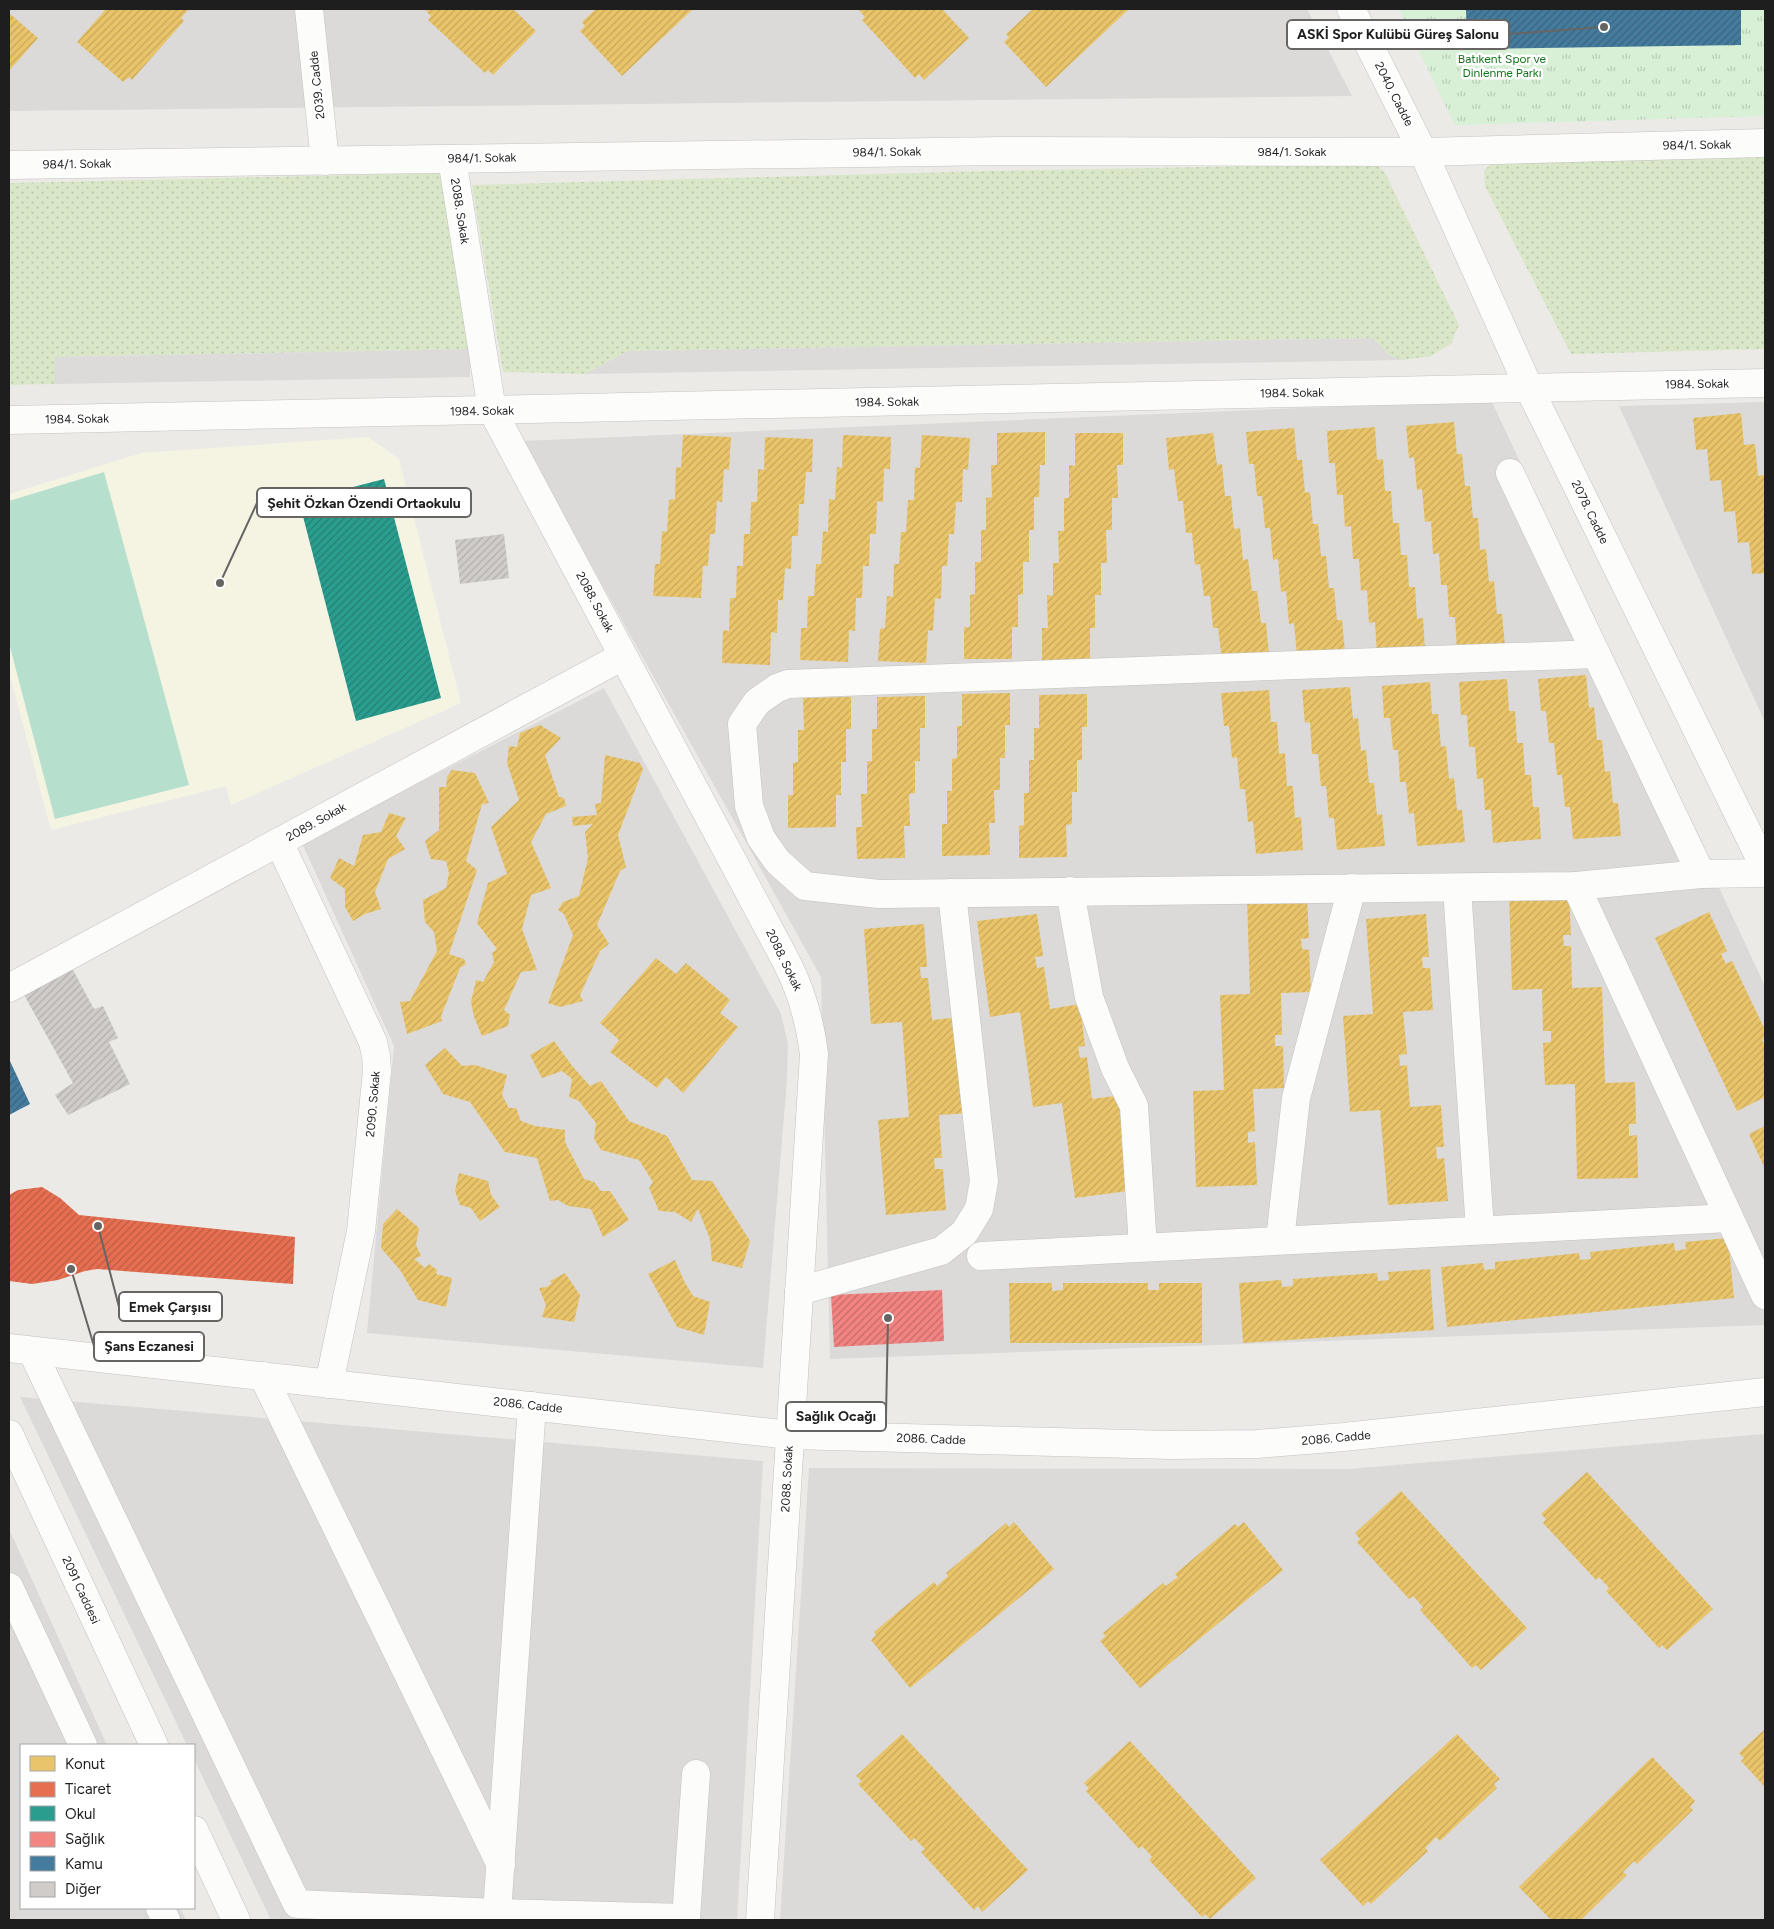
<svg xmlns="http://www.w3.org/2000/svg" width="1774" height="1929" font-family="Figtree,sans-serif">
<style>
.residential{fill:#dbdad8}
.education{fill:#f5f4e3}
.grass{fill:url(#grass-dots)}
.park{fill:url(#park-tufts)}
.pitch{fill:#b6e0cd}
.parking{fill:#dcdbda}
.homes{fill:url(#homes-hatch)}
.shops{fill:url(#shops-hatch)}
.schools{fill:url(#schools-hatch)}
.health{fill:url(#health-hatch)}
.public{fill:url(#public-hatch)}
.building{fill:url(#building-hatch)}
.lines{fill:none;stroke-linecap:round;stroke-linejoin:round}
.minor-casing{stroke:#c3c2c1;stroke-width:29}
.minor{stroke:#fcfcfb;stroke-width:28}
.labels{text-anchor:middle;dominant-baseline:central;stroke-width:5;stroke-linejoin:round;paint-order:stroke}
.park-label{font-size:12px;fill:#14731b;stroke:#fff}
.street-label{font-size:12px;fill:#1e1e1e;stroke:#fff}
.leader{fill:none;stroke:#666564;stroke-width:2}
.callout-dot{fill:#666564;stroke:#fff;stroke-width:2}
.callout{fill:#fff;stroke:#666564;stroke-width:2}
.callout-label{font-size:14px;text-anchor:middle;font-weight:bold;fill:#1e1e1e}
</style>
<defs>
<pattern id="grass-dots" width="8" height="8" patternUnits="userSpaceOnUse" patternTransform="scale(1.25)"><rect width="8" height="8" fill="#d9e7c8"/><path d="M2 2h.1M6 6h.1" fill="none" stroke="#bac6ab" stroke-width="1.8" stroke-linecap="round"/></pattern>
<pattern id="park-tufts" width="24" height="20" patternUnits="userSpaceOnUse" patternTransform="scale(1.25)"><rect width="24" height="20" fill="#d7f0d6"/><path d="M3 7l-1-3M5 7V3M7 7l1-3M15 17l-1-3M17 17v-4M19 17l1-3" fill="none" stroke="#b8cdb7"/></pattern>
<pattern id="homes-hatch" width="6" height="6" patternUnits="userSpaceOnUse" patternTransform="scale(1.25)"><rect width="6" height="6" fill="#e9c46a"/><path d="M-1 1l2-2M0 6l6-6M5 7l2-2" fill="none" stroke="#c7a85b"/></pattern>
<pattern id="shops-hatch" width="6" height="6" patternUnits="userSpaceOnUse" patternTransform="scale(1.25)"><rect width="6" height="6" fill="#e76f51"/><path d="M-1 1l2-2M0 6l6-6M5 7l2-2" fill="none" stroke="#bb5b43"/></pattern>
<pattern id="schools-hatch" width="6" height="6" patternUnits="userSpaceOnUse" patternTransform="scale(1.25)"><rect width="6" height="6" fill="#2a9d8f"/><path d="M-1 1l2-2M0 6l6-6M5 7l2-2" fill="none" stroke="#237f74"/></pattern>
<pattern id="health-hatch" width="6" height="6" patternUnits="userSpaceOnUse" patternTransform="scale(1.25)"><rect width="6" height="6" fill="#f28482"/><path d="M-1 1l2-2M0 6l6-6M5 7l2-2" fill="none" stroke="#c36b6a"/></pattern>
<pattern id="public-hatch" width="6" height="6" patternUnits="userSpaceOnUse" patternTransform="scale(1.25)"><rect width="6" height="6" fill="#457b9d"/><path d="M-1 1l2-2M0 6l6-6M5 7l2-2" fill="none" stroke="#39647f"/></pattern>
<pattern id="building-hatch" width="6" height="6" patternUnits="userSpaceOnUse" patternTransform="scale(1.25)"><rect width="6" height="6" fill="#cfccca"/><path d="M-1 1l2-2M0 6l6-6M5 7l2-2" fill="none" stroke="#b1afad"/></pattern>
</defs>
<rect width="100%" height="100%" fill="#eceae7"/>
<g class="residential">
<path d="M9,9H1307L1352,96L9,111Z"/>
<path d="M1491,400L1765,986V1325L830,1359L821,977L522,441Z"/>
<path d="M1765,402V722L1619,406Z"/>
<path d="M604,688L781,1014L788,1044L787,1080L763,1368L367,1333L394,1046L302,843Z"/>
<path d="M20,1397L763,1461L737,1920H271L194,1759V1745H187Z"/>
<path d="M1765,1434V1920H780L809,1468L1348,1469Z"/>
<path d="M9,1529L107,1745H21V1908H180L186,1920H9Z"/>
</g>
<path class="education" d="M368,437L399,459L461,703L231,805L226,786L51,830L9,672V494L141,453Z"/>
<g class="grass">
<path d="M1765,149V349L1571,354L1485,186L1484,171L1496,158Z"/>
<path d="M1364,164L1378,166L1385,173L1459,325L1451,344L1431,356L1403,360L1389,355L1373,338L628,351L585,374L503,372L472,185L988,171Z"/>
<path d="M441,173L470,349L55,357V384L9,385V183Z"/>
</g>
<path class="park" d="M1399,9H1765V116L1455,125Z"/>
<path class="pitch" d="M104,472L189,785L55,819L9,643V501Z"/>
<g class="parking">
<path d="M1373,338L1389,355L1403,360L585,374L628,351Z"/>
<path d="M470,349V377L55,384V357Z"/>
</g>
<g class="homes">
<path d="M106,9H189L181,18L184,21L132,80L129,77L123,82L77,42Z"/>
<path d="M428,9H513L536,31L493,75L488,70L485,73L428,20L431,16L426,11Z"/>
<path d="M596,9H693L622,76L580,31L585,26L582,22Z"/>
<path d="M858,9H942L969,38L924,80L919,74L915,78L862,20L865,17Z"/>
<path d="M1033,9H1129L1046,87L1004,42L1009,37L1006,34Z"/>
<path d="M9,13L38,38L9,71Z"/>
<path d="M1741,413L1744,445L1755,444L1758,476L1765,475V573L1752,574L1749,542L1738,543L1735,511L1724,512L1721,480L1710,481L1707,449L1696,450L1693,418Z"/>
<path d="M1454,422L1457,454H1462L1465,486H1470L1473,518H1478L1480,550L1486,549L1489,582L1494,581L1497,614H1502L1505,646L1457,650L1455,617H1449L1447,585H1441L1439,553L1433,554L1431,521L1425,522L1422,489L1417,490L1414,457L1409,458L1406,426Z"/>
<path d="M1375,427L1377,460L1383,459L1385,491H1391L1393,523H1399L1401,555H1407L1409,587H1415L1417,619L1423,618L1425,651L1377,654L1375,622L1369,623L1367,590L1361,591L1359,559H1353L1351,526L1345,527L1343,495H1337L1335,463H1329L1327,431Z"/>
<path d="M1294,428L1297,460H1302L1305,493L1310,492L1313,524H1318L1321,556H1326L1329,588H1334L1337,620H1342L1345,652L1297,655L1294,623L1289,624L1286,591L1281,592L1278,559L1273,560L1270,528H1265L1262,496H1257L1254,464H1249L1246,432Z"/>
<path d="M1045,432V465H1040L1039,497H1034V530H1029V562H1023V594L1018,595V627H1012V659H964V627H970V595L975,594V562H981V530H986V498L992,497L991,465H997V433Z"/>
<path d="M1075,433H1123V465H1117L1118,498H1112V530H1106L1107,563H1101V595H1095V628H1090V660H1042V628H1048L1047,595L1053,596V563H1059L1058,531H1064V498H1069V465L1075,466Z"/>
<path d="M1213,433L1217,465L1222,464L1225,496H1231L1234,529L1240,528L1243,560L1248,559L1252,591H1257L1261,623H1266L1269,655L1222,660L1218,628H1213L1210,596H1204L1200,564L1195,565L1192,533H1186L1183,501H1178L1174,469L1169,470L1166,438Z"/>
<path d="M683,435L731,437L729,470L724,469L722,502L717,501L715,534H710L708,566H703L701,598L653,596L655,564H660L662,531L667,532L669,500L675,499L676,467L681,468Z"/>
<path d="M843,435L891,437L890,469H884L883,502L877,501L876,534H870L869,566H863L862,598H856L855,631L849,630L848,662L800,660L801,628H807L808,596H814L816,564H821L823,531L828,532L829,499L835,500L837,467L842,468Z"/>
<path d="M922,435L970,438L968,470L963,469L962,502H956L954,534H949L947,566H942L941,599L935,598L933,631L928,630L926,663L878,661L880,629L885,628L887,596L893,597L894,564H899L901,532H906L908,500H914L915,467L920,468Z"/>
<path d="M765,437L813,439L812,472H806L804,504H799L798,536H792L791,569L785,568L783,600H778L777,633L771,632L770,665L722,663L723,630L729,631L730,598H736L737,566H743L744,534H750L751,502H757L758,469L764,470Z"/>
<path d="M1586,675L1589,708L1594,707L1597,740H1602L1605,772L1610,771L1613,803H1618L1621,836L1573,839L1570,807H1565L1562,775H1557L1554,743H1549L1546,711H1541L1538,679Z"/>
<path d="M1507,679L1509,711H1515L1517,743H1523L1525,775H1531L1533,807H1539L1541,839L1493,843L1491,810H1485L1483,778L1477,779L1475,747H1469L1467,715H1461L1459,682Z"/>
<path d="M1430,682L1432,714H1438L1441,747L1446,746L1449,779L1454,778L1457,810H1462L1465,842L1417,846L1414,813L1409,814L1406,782H1400L1398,750H1393L1390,718H1384L1382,686Z"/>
<path d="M1350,687L1353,719L1358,718L1361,751L1366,750L1369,783H1374L1377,815L1382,814L1385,846L1337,850L1334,818H1329L1326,786H1321L1318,754H1312L1310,722L1305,723L1302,690Z"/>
<path d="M1269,690L1271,722H1277L1279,754L1285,753L1287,786H1293L1295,818L1301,817L1303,850L1256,854L1253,821L1248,822L1245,789H1240L1237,757L1232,758L1229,726H1224L1221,693Z"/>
<path d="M1010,693V725H1005V758H1000V790H994L995,823H989L990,855L942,856V824H947V791H952V759L957,758V726H962V694Z"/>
<path d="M1087,694V727H1082V760H1077V792H1072V824L1066,825L1067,857L1019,858V826L1024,825V793H1029V760H1034V728H1039V695Z"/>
<path d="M925,696V728H920V761H915V793L909,794L910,826H904L905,858L857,859L856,827H862L861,794H867V761H872V729H877V697Z"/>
<path d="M851,697V729H846V762H841V795H836V827L788,828V795H793V763L798,762V730H804L803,698Z"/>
<path d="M540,725L561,738L545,755L559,797L564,798L566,806L546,814L531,842L551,888L531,895L522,929L537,970L521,972L504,1010L510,1015L508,1026L482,1036L474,1017L471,1002L476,980L483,982L494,962L492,953L497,949L477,923L488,883L507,874L491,827L519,800L507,763L509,746L517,747L520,733Z"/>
<path d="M605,755L640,763L643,769L618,835L626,867L620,871L597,925L609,944L600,951L580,995L583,1001L560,1007L548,1003L573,935L564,914L558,910L563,902L579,896L588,858L585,832L593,824L573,826L572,817L597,815L595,804L601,803Z"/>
<path d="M452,770L475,773L489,803L482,804L466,861L477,870L449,954L464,959L466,964L460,968L441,1016L442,1021L407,1034L400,1002L410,1001L437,951L434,932L425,922L423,900L446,888L449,873L446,861L431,859L425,841L439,830V787H446L447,777Z"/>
<path d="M389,813L406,818L396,836L405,849L388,859L375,892L381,909L365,914L353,921L345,907V889L330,878L339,858L354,866L363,835L381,832Z"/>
<path d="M1569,893L1571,935H1563L1564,946H1571L1572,988L1602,987L1605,1083L1635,1082L1636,1124H1629V1136L1637,1135L1638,1178L1577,1179L1575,1084L1545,1085L1543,1043L1551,1042V1031H1543L1542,989L1512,990L1509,894Z"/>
<path d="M1307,896L1309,938L1301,939L1302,949L1309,950L1311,992L1281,993L1282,1035H1275V1046H1283L1284,1088L1253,1089L1255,1131L1248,1132V1143L1255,1142L1257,1185L1196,1187L1193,1091L1224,1090L1220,995L1250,994L1247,898Z"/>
<path d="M1709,912L1727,951L1721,954L1726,964L1732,961L1765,1030V1038L1762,1040L1765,1046V1097L1737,1111L1655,938Z"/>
<path d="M1037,914L1043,956L1035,957L1037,968L1044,967L1050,1009L1080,1004L1085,1046L1078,1047L1080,1058L1087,1057L1092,1099L1122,1095L1128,1137L1121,1138L1122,1149L1129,1148L1135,1190L1075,1198L1062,1103L1033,1107L1020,1012L990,1017L977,921Z"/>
<path d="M1426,914L1429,957H1422L1423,968H1430L1433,1010L1403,1012L1407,1054L1399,1055L1400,1066L1407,1065L1410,1107L1441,1105L1444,1147H1436L1437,1159L1444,1158L1448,1201L1388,1205L1380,1110L1350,1112L1343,1016L1373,1014L1366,919Z"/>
<path d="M924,924L927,967H920L921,978H928L932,1020L962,1017L969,1113L939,1115L942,1158H934L935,1169H943L946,1210L886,1215L878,1120L909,1117L902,1022L871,1024L864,929Z"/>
<path d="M656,958L676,974L686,963L730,1000L720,1013L738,1027L683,1093L666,1077L657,1088L610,1052L619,1040L600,1023Z"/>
<path d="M554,1041L573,1067L590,1086L601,1081L629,1121L667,1136L692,1180L712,1181L750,1241L742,1268L712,1261L710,1239L698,1209L691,1222L675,1212L659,1211L649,1188L653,1182L639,1160L601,1150L594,1139L596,1123L579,1101L569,1097L572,1079L562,1071L542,1078L530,1055Z"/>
<path d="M445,1048L462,1066L475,1065L507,1075L502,1095L509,1108H516L521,1121L535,1126L565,1130V1142L584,1179L594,1182L601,1191H610L629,1220L603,1237L591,1209L568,1206L558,1200L550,1201L537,1158L505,1152L470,1102L443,1094L425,1065Z"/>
<path d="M1765,1126V1169L1749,1134Z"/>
<path d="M459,1173L488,1181L491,1195L500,1207L480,1221L471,1208L460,1205L455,1191Z"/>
<path d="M397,1209L419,1228L416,1245L421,1256L414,1259L425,1268L429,1264L437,1270L436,1274L452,1278L446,1307L418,1300L400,1270L381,1248L383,1224Z"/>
<path d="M1728,1238L1734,1298L1447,1327L1441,1267L1483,1263L1484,1270L1495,1269V1262L1579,1253L1580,1260L1591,1259L1590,1252L1674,1243L1675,1251L1686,1249L1685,1242Z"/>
<path d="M675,1260L684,1281L693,1296L710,1302L704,1335L677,1327L648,1274Z"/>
<path d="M1430,1269L1434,1330L1243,1343L1239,1283L1281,1280L1282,1287L1293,1286V1279L1377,1273L1378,1281L1389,1280L1388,1272Z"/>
<path d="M565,1273L580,1295L574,1322L542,1317L546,1305L539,1288L547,1287L552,1283L550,1281Z"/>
<path d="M1009,1283H1052V1291L1063,1290V1283H1148V1290H1159V1283H1202V1343H1010Z"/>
<path d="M1587,1472L1713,1609L1667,1650L1662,1645L1659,1648L1606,1591L1609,1588L1599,1577L1596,1580L1543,1523L1546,1519L1541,1514Z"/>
<path d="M1401,1491L1527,1628L1481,1670L1476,1665L1472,1668L1420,1610L1423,1607L1413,1596L1409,1599L1357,1542L1360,1539L1355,1533Z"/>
<path d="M1014,1522L1054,1569L910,1688L871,1640L876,1635L874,1632L934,1582L937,1586L948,1576L946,1573L1006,1523L1009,1527Z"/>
<path d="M1244,1522L1283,1570L1140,1688L1100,1641L1106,1636L1103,1633L1163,1583L1166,1586L1178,1577L1175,1574L1235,1524L1238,1527Z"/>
<path d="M1765,1729V1787L1741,1761L1744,1758L1739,1753Z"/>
<path d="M902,1734L1028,1870L982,1912L978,1906L974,1910L921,1852L925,1849L914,1838L911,1841L858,1784L862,1781L856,1776Z"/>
<path d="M1457,1734L1500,1779L1494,1784L1497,1788L1440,1841L1436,1837L1425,1848L1428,1851L1371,1904L1368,1901L1363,1906L1320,1860Z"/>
<path d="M1130,1741L1256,1878L1210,1919L1205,1914L1202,1917L1149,1860L1152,1857L1147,1851L1142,1846L1139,1849L1086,1791L1089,1788L1084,1783Z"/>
<path d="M1652,1757L1695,1801L1690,1807L1693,1810L1637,1864L1634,1861L1623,1872L1627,1875L1581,1920H1551L1519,1887Z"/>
</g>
<path class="shops" d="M42,1187L60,1198L79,1215L295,1237L293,1284L97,1269L85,1271L58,1280L32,1284L9,1281V1195L18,1190Z"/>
<path class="schools" d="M384,479L441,698L356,721L299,501Z"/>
<path class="health" d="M942,1290L944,1341L834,1347L831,1295Z"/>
<g class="public">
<path d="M1466,9H1741V45L1467,49Z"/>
<path d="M9,1059L30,1104L9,1115Z"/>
</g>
<g class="building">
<path d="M504,534L509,578L460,584L455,540Z"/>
<path d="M73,970L94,1009L103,1006L118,1038L109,1042L130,1084L68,1115L55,1095L73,1083L23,993Z"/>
</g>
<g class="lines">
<defs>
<g id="minor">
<path d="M309,9L325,161"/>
<path d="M1351,9L1423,152L1529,388L1765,868"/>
<path d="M452,159L492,410L786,961C802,992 810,1021 814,1054L760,1920"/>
<path d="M9,165L1003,151L1423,152L1765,143"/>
<path d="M9,420L1765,383"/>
<path d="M1510,473L1701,874"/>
<path d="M1596,654L788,684L777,688L757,702L742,724L749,806L761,838L778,862L805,886L879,894L1576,886L1701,874L1765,873"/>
<path d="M279,842L373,1042L376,1056L377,1071L361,1231L329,1384"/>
<path d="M1576,886L1765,1295"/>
<path d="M1457,888L1480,1230"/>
<path d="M1070,891L1089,997L1115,1068L1134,1106L1143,1247"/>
<path d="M9,988L623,656"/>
<path d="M1280,1240L1296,1098L1352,888"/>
<path d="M981,1256L1729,1218"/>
<path d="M799,1291L941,1251L964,1233L979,1209L984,1181L952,893"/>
<path d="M9,1348L790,1435L1171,1445L1257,1444L1344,1437L1765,1392"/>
<path d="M32,1351L297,1904L497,1913L686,1918L696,1774"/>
<path d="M263,1376L501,1865"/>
<path d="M9,1434L154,1745"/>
<path d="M9,1587L83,1745"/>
<path d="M194,1830L236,1920"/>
<path d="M160,1908L166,1920"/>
<path d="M497,1913L532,1406"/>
</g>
</defs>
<use href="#minor" class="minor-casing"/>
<use href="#minor" class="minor"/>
</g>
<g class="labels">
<g class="park-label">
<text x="1502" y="59">Batıkent Spor ve<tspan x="1502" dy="14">Dinlenme Parkı</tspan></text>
</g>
<g class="street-label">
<text transform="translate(317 85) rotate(-96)">2039. Cadde</text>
<text transform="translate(1394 94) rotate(63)">2040. Cadde</text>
<text transform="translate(1697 145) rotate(-1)">984/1. Sokak</text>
<text transform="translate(887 152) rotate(-1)">984/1. Sokak</text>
<text x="1292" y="152">984/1. Sokak</text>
<text transform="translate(482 158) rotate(-1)">984/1. Sokak</text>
<text transform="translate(77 164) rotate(-1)">984/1. Sokak</text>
<text transform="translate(460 211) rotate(81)">2088. Sokak</text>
<text transform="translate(1697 384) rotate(-1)">1984. Sokak</text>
<text transform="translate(1292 393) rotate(-1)">1984. Sokak</text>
<text transform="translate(887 402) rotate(-1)">1984. Sokak</text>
<text transform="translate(482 411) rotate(-1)">1984. Sokak</text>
<text transform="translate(77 419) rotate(-1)">1984. Sokak</text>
<text transform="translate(1590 512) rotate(64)">2078. Cadde</text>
<text transform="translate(595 602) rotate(62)">2088. Sokak</text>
<text transform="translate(316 822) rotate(-29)">2089. Sokak</text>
<text transform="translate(784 960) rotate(64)">2088. Sokak</text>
<text transform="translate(373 1104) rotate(-85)">2090. Sokak</text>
<text transform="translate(528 1405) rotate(6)">2086. Cadde</text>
<text transform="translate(1336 1438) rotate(-5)">2086. Cadde</text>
<text transform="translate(931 1439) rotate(2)">2086. Cadde</text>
<text transform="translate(787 1479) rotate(-87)">2088. Sokak</text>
<text transform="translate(81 1590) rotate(65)">2091 Caddesi</text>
</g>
</g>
<path class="leader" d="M1604 27L1509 34M220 583L257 503M98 1226L119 1307M71 1269L94 1346M888 1318L886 1416"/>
<g class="callout-dot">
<circle cx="1604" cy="27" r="5"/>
<circle cx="220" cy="583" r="5"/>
<circle cx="98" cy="1226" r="5"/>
<circle cx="71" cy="1269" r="5"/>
<circle cx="888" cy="1318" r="5"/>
</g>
<g class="callout">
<rect x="1287" y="20" width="222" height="29" rx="5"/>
<rect x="257" y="488" width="214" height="29" rx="5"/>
<rect x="119" y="1292" width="103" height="29" rx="5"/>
<rect x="94" y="1332" width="110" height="29" rx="5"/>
<rect x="786" y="1402" width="100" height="29" rx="5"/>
</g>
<g class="callout-label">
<text x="1398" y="39">ASKİ Spor Kulübü Güreş Salonu</text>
<text x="364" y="508">Şehit Özkan Özendi Ortaokulu</text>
<text x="170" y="1312">Emek Çarşısı</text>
<text x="149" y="1351">Şans Eczanesi</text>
<text x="836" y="1421">Sağlık Ocağı</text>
</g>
<rect width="1774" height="1929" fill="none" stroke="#1e1e1e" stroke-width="20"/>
<rect x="20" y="1744" width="175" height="165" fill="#ffffff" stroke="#a5a5a5"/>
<rect x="30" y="1756" width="25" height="15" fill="#e9c46a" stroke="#a5a5a5"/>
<text x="65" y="1769" font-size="15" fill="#1e1e1e">Konut</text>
<rect x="30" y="1782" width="25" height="15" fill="#e76f51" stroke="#a5a5a5"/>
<text x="65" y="1794" font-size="15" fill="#1e1e1e">Ticaret</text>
<rect x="30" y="1806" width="25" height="15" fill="#2a9d8f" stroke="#a5a5a5"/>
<text x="65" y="1819" font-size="15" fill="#1e1e1e">Okul</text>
<rect x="30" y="1832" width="25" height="15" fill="#f28482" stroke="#a5a5a5"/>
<text x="65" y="1844" font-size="15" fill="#1e1e1e">Sağlık</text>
<rect x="30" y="1856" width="25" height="15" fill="#457b9d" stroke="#a5a5a5"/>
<text x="65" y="1869" font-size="15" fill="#1e1e1e">Kamu</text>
<rect x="30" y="1882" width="25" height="15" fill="#cfccca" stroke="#a5a5a5"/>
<text x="65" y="1894" font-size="15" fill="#1e1e1e">Diğer</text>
</svg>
